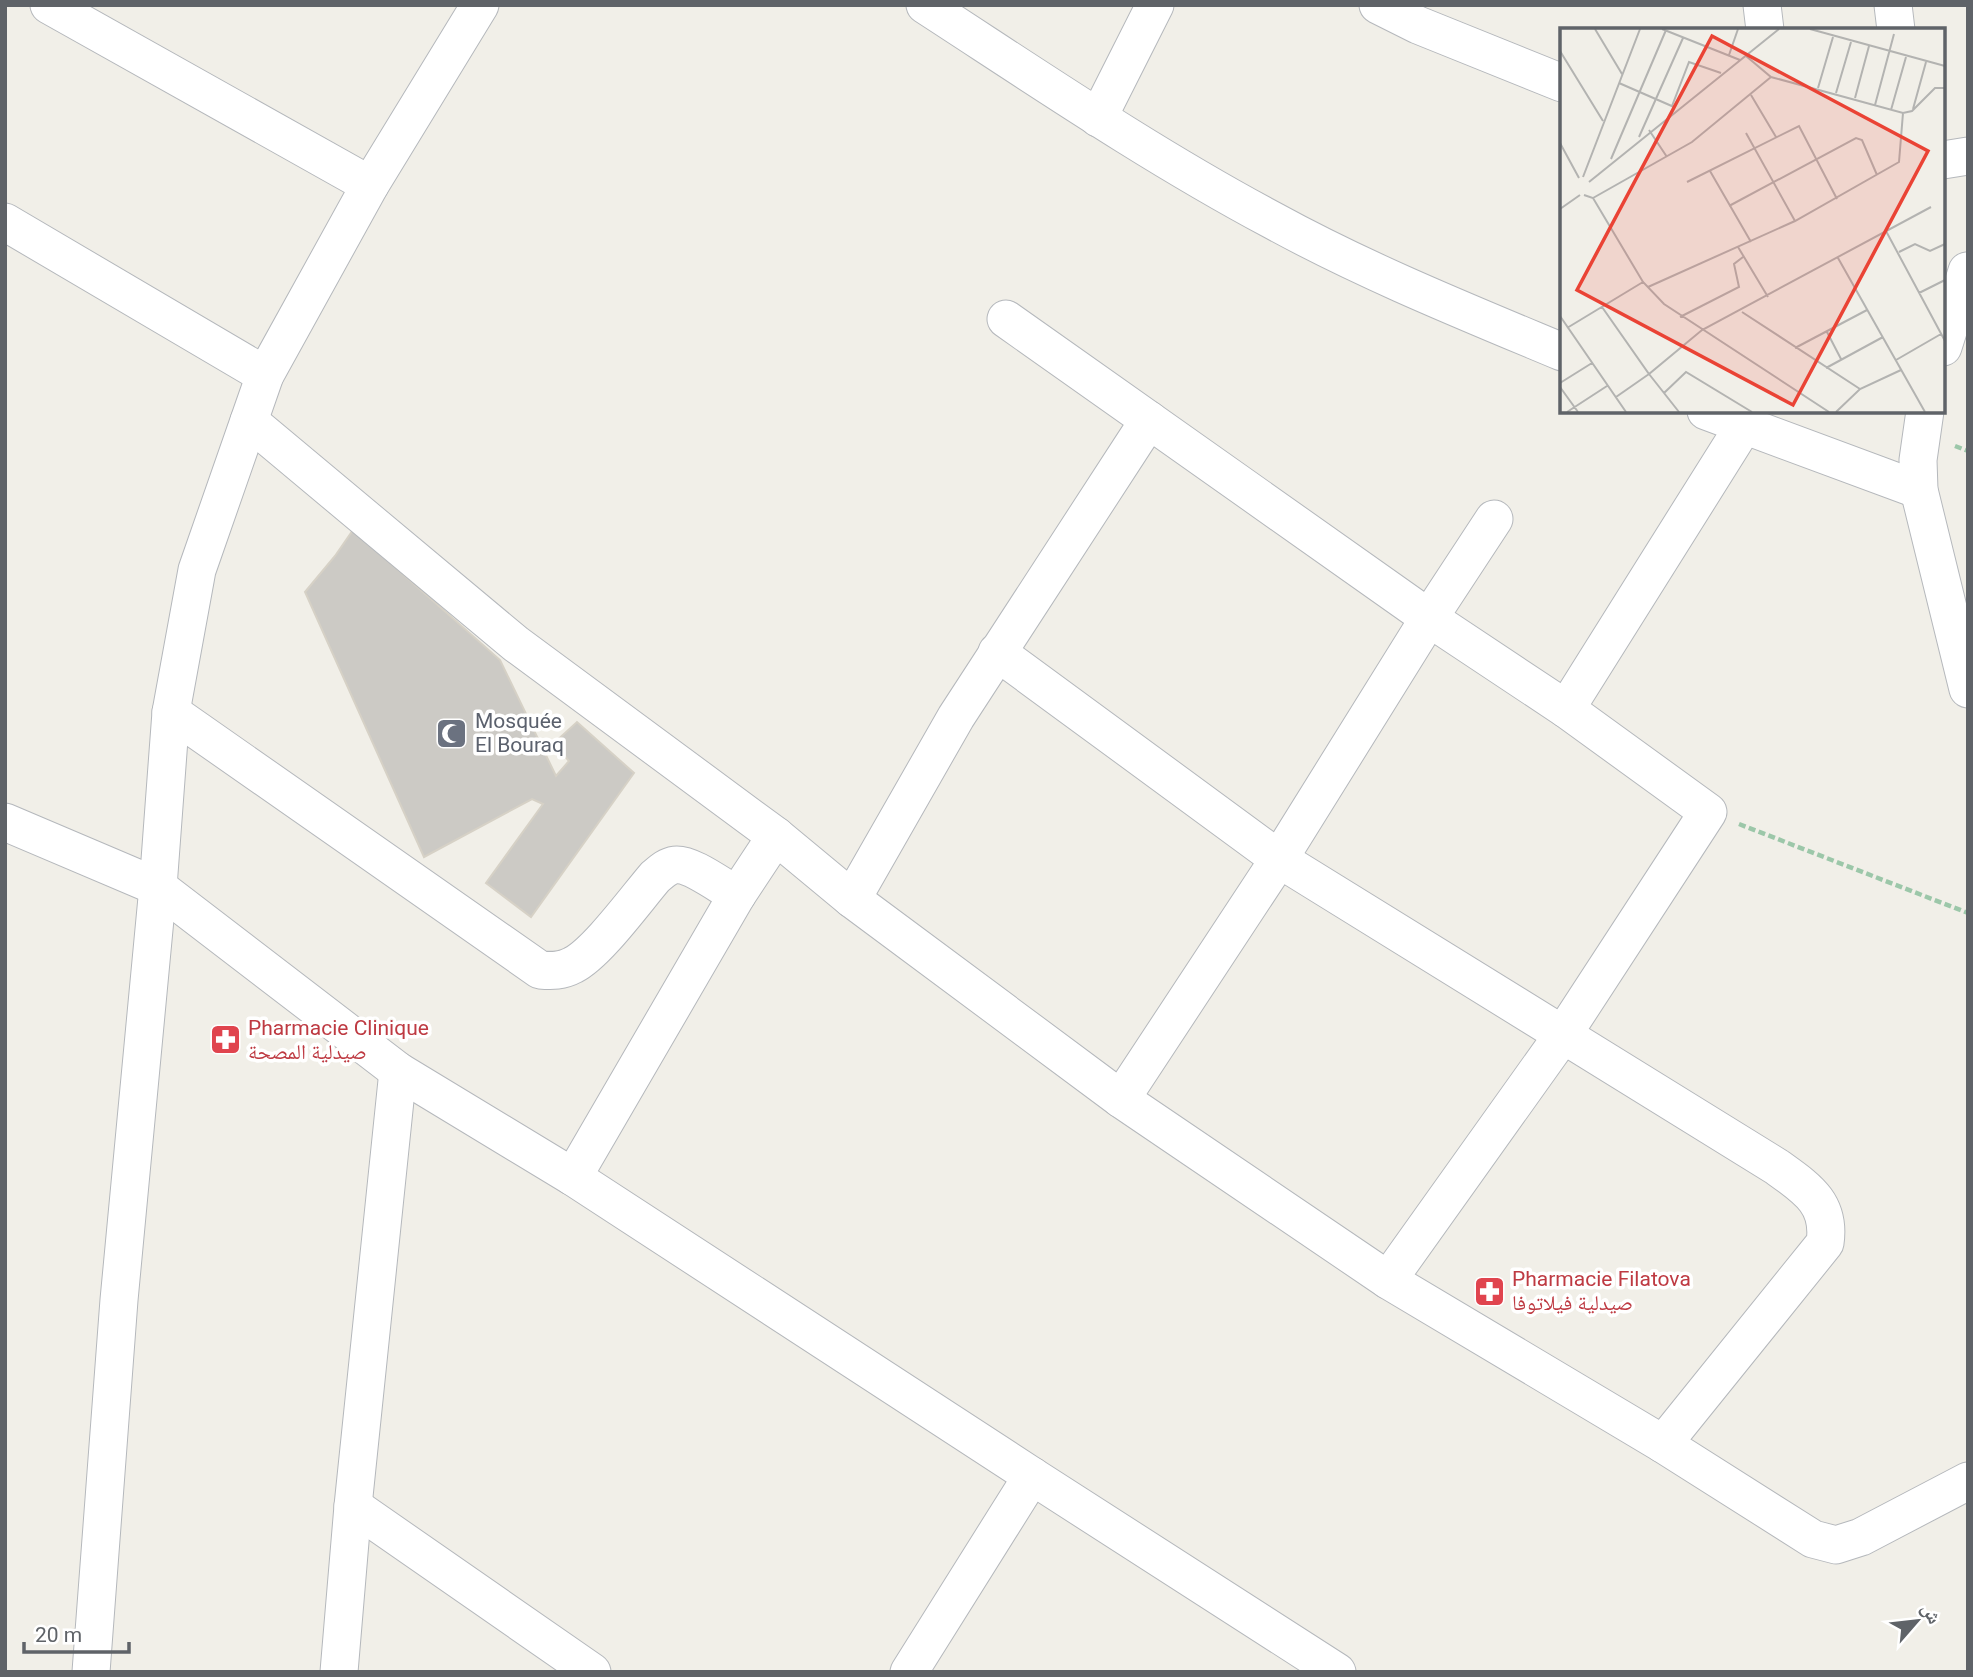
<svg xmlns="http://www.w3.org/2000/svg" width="1973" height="1677" font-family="Roboto,'Noto Naskh Arabic',sans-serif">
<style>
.building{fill:#cccac5;stroke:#d6d1c6;stroke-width:2}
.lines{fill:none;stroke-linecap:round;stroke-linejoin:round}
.minor-casing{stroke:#b5b8bc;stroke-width:39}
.path{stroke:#9cc7a9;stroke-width:4.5;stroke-dasharray:7 3.5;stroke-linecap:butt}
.minor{stroke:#fff;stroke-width:37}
.labels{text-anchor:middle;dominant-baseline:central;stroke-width:7;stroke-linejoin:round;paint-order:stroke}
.worship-label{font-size:21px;fill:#5b616d;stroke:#fff;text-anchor:start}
.health-label{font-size:21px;fill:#be3a42;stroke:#fff;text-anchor:start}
.inset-road{fill:none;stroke:#b3b3b1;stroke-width:2}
.view{fill:#ea4335;fill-opacity:0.15;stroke:#ea4335;stroke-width:3.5}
.inset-edge{fill:none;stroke:#5f6368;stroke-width:3.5}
</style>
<rect width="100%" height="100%" fill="#f1efe8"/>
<path class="building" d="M353,530L500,660L556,776L569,761L554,743L577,722L634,773L531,917L486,883L543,804L532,799L424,857L305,592L335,556Z"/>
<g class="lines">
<defs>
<g id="minor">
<path d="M49,5L370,185"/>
<path d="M925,5C1039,79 1152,156 1272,220C1365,271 1464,311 1562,352"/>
<path d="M1378,5L1418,25L1562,83"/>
<path d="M1762,5L1765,30"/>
<path d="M1893,5L1896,30"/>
<path d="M1098,118L1155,5"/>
<path d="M1943,160L1968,156"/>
<path d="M5,222L265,375"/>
<path d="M1006,319L1429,618L1566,709L1708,812L1562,1036L1388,1280"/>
<path d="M1943,347L1967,271"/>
<path d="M1706,411L1919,490"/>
<path d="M1925,411L1918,460L1919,490L1968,689"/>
<path d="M249,421L516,644L776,836L852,899L1121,1099L1388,1280L1663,1444L1813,1539L1836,1545L1861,1537L1968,1481"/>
<path d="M997,652L1279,859L1777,1167C1806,1188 1831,1203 1825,1243L1663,1444"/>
<path d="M1566,709L1743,427"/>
<path d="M171,712L540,970C552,971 562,971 573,965C597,953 636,899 655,877C661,872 667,866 675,865C691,863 722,887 737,895"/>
<path d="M5,822L158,887L398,1071L573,1177L1032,1476L1337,1672"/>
<path d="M852,899L956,717L1149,420"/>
<path d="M1121,1099L1279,859L1429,618L1494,519"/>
<path d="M573,1177L737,895L776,836"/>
<path d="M353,1506L592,1672"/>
<path d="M91,1672L119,1300L158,887L171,712L197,570L265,375L370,185L480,5"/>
<path d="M339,1672L353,1506L398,1071"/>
<path d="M909,1672L1032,1476"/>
</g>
</defs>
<use href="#minor" class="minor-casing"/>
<g class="path">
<path d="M1955,446L1968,451"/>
<path d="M1739,824L1968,913"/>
</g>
<use href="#minor" class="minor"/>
</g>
<defs>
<symbol id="mosque-square" viewBox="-11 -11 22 22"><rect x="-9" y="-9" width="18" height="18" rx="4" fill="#6b7280" stroke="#fff"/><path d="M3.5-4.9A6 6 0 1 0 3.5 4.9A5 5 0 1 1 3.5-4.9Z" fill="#fff"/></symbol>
<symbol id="pharmacy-square" viewBox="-11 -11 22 22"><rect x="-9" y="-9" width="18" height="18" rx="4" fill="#e0444e" stroke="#fff"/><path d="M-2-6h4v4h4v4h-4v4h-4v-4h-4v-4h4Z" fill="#fff"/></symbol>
</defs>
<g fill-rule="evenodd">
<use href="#mosque-square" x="434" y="716" width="35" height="35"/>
<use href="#pharmacy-square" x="208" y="1022" width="35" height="35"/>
<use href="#pharmacy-square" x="1472" y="1274" width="35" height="35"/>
</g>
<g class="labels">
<g class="worship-label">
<text x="475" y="721">Mosquée<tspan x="475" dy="24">El Bouraq</tspan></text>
</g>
<g class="health-label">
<text x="248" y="1028">Pharmacie Clinique<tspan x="248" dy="24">صيدلية المصحة</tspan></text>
<text x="1512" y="1279">Pharmacie Filatova<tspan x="1512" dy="24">صيدلية فيلاتوفا</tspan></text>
</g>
</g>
<g transform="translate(1560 28)">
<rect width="385" height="385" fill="#f1efe8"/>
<path class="inset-road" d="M35,1L62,46M102,1L180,32M250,1L385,38M0,23L43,93M169,27L178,1M186,28L211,49L343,85L352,83L375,60H385M59,55L114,79M258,60L273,9M276,65L291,14M191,67L216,109M295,70L309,18M315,77L334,6M112,78L129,34L161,45M353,81L366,34M331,82L346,29M89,102L107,129M186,105L235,193M79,109L123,10M0,115L19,150M51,131L106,2M150,143L191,214M23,149L80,1M29,154L219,1M127,154L239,98L277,171M24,167L33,170L83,254L104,276L269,384M33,170L132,114L211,49M169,178L296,110L302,112L317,147M0,181L20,167M326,203L385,313M178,219L208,269M339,224L355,216L370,223L385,216M278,230L365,384M88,259L235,193L339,134L343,85M359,265L385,252M42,279L89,346L142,302L371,179M182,284L300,361M0,288L66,384M120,289L179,259L174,236L183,229M7,300L83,254M267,304L281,331M235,320L307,282M336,332L381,306M266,340L323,309M0,355L32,335M0,359L18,384M104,365L126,344L192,384M56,369L89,346L119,384M7,384L47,358M276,384L300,361L341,342"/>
<path class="view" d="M152,8L368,123L233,377L17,262Z"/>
<rect width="385" height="385" class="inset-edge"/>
</g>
<rect width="1973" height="1677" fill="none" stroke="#5f6368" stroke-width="14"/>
<g transform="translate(1917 1621) rotate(62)" stroke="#ffffff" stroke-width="5" paint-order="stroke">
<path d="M0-5L12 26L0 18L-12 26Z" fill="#5f6368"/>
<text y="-10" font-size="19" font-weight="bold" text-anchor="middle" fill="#5f6368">ش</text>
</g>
<path d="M24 1642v10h105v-10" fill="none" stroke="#5f6368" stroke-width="3.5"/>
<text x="35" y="1642" font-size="21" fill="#5f6368" stroke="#ffffff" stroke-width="5" paint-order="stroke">20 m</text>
</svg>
